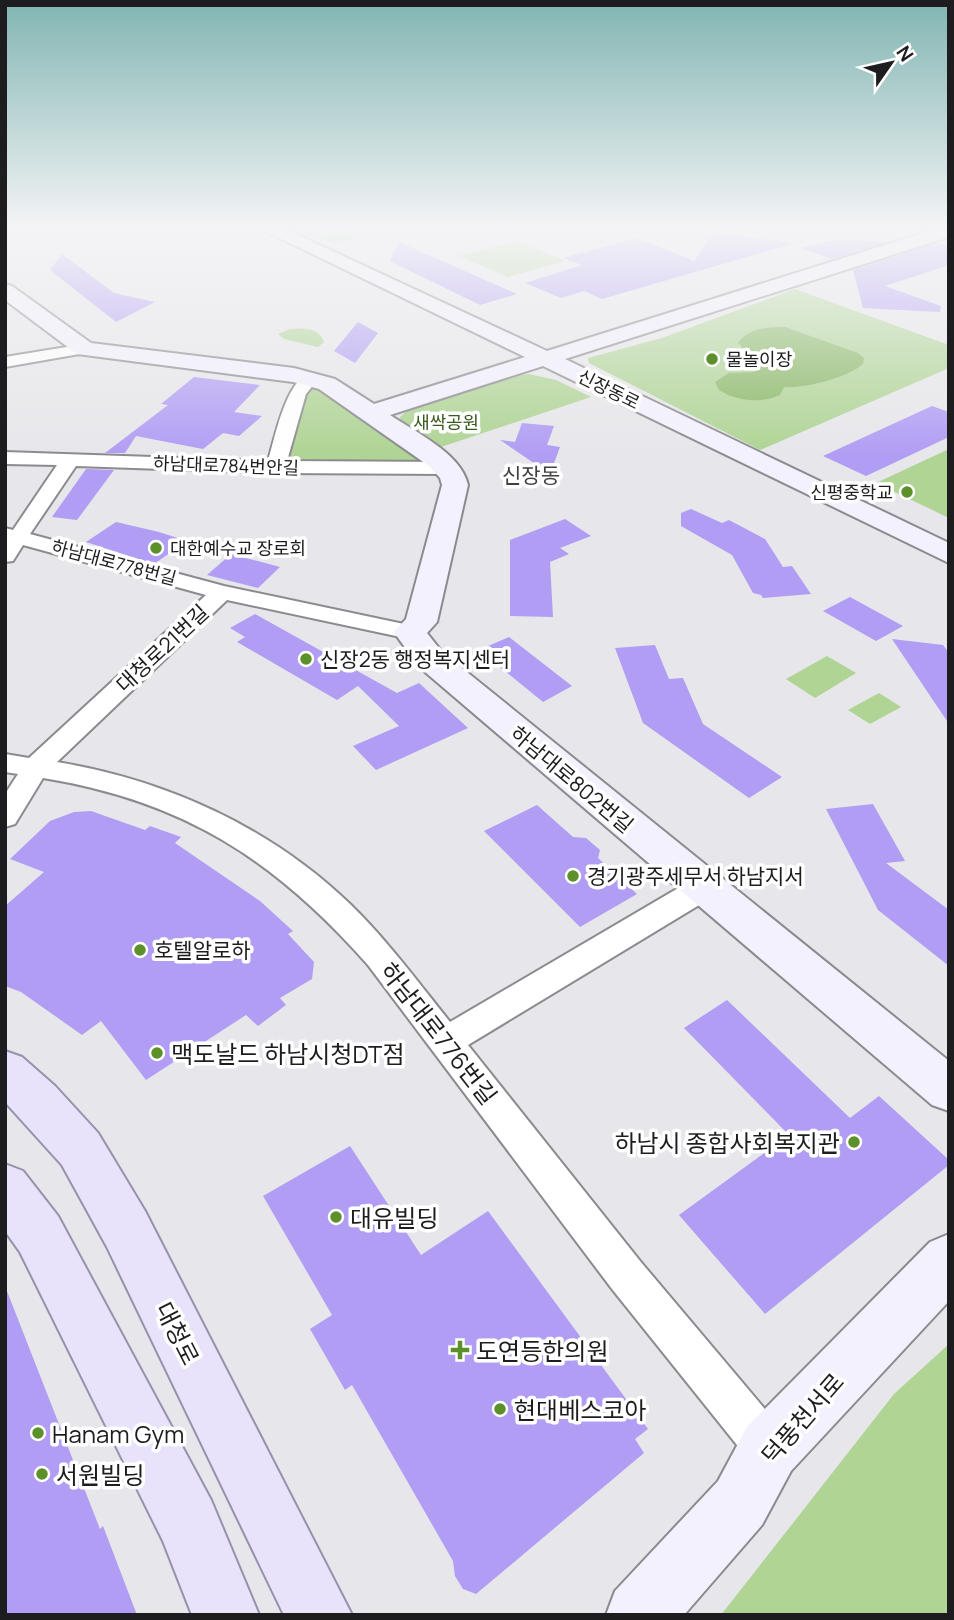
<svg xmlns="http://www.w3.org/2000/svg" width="954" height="1620" font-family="Manrope,'Noto Sans KR',sans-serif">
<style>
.green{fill:#afd494}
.water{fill:#87b762}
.building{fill:#b19df4}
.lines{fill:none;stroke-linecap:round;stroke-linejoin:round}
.street-casing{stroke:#8b8a8e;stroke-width:4}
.secondary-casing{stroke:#8b8a8e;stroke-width:4}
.primary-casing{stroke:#9791ac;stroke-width:4}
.street{fill:#fff;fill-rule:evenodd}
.secondary{fill:#f3f1fd;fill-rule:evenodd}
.primary{fill:#e8e3fb;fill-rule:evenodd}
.poi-dot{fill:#5c902a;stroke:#fff;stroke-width:2.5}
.labels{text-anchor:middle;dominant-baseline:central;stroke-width:7;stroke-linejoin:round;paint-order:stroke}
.far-poi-label{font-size:18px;fill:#1d1d1f;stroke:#fff;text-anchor:start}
.far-street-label{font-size:18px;fill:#1d1d1f;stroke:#fff}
.far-park-label{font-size:18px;fill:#3a5a1f;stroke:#fff}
.far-quarter-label{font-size:21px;fill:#404043;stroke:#fff}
.street-label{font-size:21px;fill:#1d1d1f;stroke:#fff}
.poi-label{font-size:21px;fill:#1d1d1f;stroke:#fff;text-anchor:start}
.near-street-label{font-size:24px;fill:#1d1d1f;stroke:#fff}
.near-poi-label{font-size:24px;fill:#1d1d1f;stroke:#fff;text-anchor:start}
</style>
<rect width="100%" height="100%" fill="#e7e6ea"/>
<g class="green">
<path d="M302,228H348L364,236L333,244Z"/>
<path d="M516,241L565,261L508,277L459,256Z"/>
<path d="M795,289L949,345V368L760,450L589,363L588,358L662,338Z"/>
<path d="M290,329C303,328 319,327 324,342L318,347L284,339L278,334Z"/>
<path d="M529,374L556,380L591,397L438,448L401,423L400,417L407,411L514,376Z"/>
<path d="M311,378L447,468L276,467Z"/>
<path d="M949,449V518L876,483Z"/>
<path d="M827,656L856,673L815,698L786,679Z"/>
<path d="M879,693L901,707L870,724L848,710Z"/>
<path d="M949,1344V1615H721L894,1394Z"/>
</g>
<path class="water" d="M785,327L858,353L864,358L863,364C849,377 804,389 784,387L780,395C761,404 736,401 719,390L715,382L729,373L755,372L756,361L738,343C749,328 768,327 785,327Z"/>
<g class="building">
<path d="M714,233L795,243L602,299L584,291L561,298L525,283L582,265L563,258L637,238L694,261Z"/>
<path d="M838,239L887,242L832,259L801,248Z"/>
<path d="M399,242L517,294L480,305L390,261Z"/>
<path d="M934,244L949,245V265L885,286L941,306L940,312L863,308L853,270Z"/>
<path d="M62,254L114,293L155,302L116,322L50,270Z"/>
<path d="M358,322L378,333L355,363L334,351Z"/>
<path d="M194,377L260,385L234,412L262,416L239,436L223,433L203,449L136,436L125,453H105L168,405L161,404Z"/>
<path d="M932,406L949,412V437L866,476L823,456Z"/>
<path d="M522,423L554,426L547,445L560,447L550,474L500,440L515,442Z"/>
<path d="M86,469L114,470L77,520L52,517Z"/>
<path d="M691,509L722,523L729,520L765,539L783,567L792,566L811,594L763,598L761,595L753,593L732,555L681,526V513Z"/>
<path d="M565,519L591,536L560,548L569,554L550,562L553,617L510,616V540Z"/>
<path d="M116,522L159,532L187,541L154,564L86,542Z"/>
<path d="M231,554L280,567L258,588L207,575Z"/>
<path d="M850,597L903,626L876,641L823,611Z"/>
<path d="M255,614L397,693L419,683L468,728L376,770L353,746L399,726L358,686L337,700L237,642L245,637L230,628Z"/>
<path d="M509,637L572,686L543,702L479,650Z"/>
<path d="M892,639L943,645L949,653V724Z"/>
<path d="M655,645L669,679L683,678L703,724L782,777L749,798L643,723L615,648Z"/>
<path d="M873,804L905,861L886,863L949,910V966L878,910L826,809Z"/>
<path d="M537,805L573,837L586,838L600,850L598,858L637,894L580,927L484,831Z"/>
<path d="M91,811L145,830L150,826L181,837L175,843L260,901L293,931L288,934L314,962L312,979L280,998L286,1005L258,1026L246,1015L146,1080L101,1021L82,1035L21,992L5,986V906L44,872L10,859L50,821L74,812Z"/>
<path d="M727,1000L850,1118L879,1096L949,1160V1165L765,1314L679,1215L789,1135L684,1028Z"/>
<path d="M350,1146L421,1255L488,1211L648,1429L635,1439L644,1453L476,1594L463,1589L455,1576L453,1561L352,1385L345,1390L310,1329L332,1315L263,1196Z"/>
<path d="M5,1286L100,1529L103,1526L137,1615H5Z"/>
</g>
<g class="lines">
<defs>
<g id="street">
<path d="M85,344L91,346V352L5,367V357Z"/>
<path d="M311,373L319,378L306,394L287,461L447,462L457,468L447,474L276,473L76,466L30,534L224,586L418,627L422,632L418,637L410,639L227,600L57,762C166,780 270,827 350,904C387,940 418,982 450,1022L692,880L703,877L714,880L718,888L714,896L468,1045L640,1261L785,1433L791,1449L785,1465L769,1471L753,1465L612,1289L368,965C274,859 184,801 43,778L15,824L5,827V794L18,774L5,772V754L29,758L206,595L23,545L13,561L5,562V528L13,530L57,465L5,464V452L268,461C275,438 286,379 311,373Z"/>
</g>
<g id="secondary">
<path d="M259,228H283L547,351L939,228H949V237L565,359L949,543V563L543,366L390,415C415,432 461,453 468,485L437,622L427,633L442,652L949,1061V1111L932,1105L418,666L394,632L406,619L442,485L440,478L429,466L319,389L293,382L77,354L5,300V284L12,286L91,343L294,368L335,379L374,404L525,357Z"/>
<path d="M949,1234V1301L791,1471L762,1525L684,1615H606L615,1591L718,1481L747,1427L930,1242Z"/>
</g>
<g id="primary">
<path d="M5,1051L22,1057L55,1086L98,1133L145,1211L352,1615H284L107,1247L62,1165L5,1102Z"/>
<path d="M5,1164L23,1171L58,1216L211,1500L259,1615H192L163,1541L20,1252L5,1231Z"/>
</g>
</defs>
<use href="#street" class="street-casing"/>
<use href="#secondary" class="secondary-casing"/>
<use href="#primary" class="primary-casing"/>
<use href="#street" class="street"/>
<use href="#secondary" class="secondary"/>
<use href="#primary" class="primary"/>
</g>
<linearGradient id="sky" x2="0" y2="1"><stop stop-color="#81b5b2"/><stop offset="0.5" stop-color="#f4f4f6"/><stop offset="1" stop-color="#f4f4f6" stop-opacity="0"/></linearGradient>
<rect width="954" height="455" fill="url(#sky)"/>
<g class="poi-dot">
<circle cx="712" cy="359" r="7"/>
<circle cx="907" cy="492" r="7"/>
<circle cx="156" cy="548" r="7"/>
<circle cx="306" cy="659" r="7"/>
<circle cx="573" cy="876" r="7"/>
<circle cx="140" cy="950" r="7"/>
<circle cx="157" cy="1053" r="7"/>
<circle cx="854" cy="1142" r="7"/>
<circle cx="336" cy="1217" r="7"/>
<path d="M456.5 1339.5h7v7h7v7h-7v7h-7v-7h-7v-7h7z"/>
<circle cx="500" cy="1409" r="7"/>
<circle cx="38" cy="1433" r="7"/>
<circle cx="42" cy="1474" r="7"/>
</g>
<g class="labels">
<g class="far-poi-label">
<text x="726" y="359">물놀이장</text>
<text x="893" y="492" text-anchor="end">신평중학교</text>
<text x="170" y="548">대한예수교 장로회</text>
</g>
<g class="far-street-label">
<text transform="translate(609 389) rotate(26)">신장동로</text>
<text transform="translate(226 465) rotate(2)">하남대로784번안길</text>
<text transform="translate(114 562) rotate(15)">하남대로778번길</text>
</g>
<g class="far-park-label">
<text x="446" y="422">새싹공원</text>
</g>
<g class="far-quarter-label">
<text x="531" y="475">신장동</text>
</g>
<g class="street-label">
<text transform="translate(162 648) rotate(-43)">대청로21번길</text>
<text transform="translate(572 779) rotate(40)">하남대로802번길</text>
</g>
<g class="poi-label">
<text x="320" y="659">신장2동 행정복지센터</text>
<text x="587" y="876">경기광주세무서 하남지서</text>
<text x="154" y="950">호텔알로하</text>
</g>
<g class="near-street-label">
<text transform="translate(439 1033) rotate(52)">하남대로776번길</text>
<text transform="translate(178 1333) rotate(63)">대청로</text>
<text transform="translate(802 1418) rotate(-49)">덕풍천서로</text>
</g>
<g class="near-poi-label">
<text x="171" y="1053">맥도날드 하남시청DT점</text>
<text x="840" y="1142" text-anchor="end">하남시 종합사회복지관</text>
<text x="350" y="1217">대유빌딩</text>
<text x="476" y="1350">도연등한의원</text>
<text x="514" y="1409">현대베스코아</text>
<text x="52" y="1433">Hanam Gym</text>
<text x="56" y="1474">서원빌딩</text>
</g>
</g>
<rect width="954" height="1620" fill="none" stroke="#1d1d1f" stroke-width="14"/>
<g transform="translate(891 63) rotate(56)" stroke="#ffffff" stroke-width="5" paint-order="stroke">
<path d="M0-5L12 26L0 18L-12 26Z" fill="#1d1d1f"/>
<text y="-10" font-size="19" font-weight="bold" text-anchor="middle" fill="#1d1d1f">N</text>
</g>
</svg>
